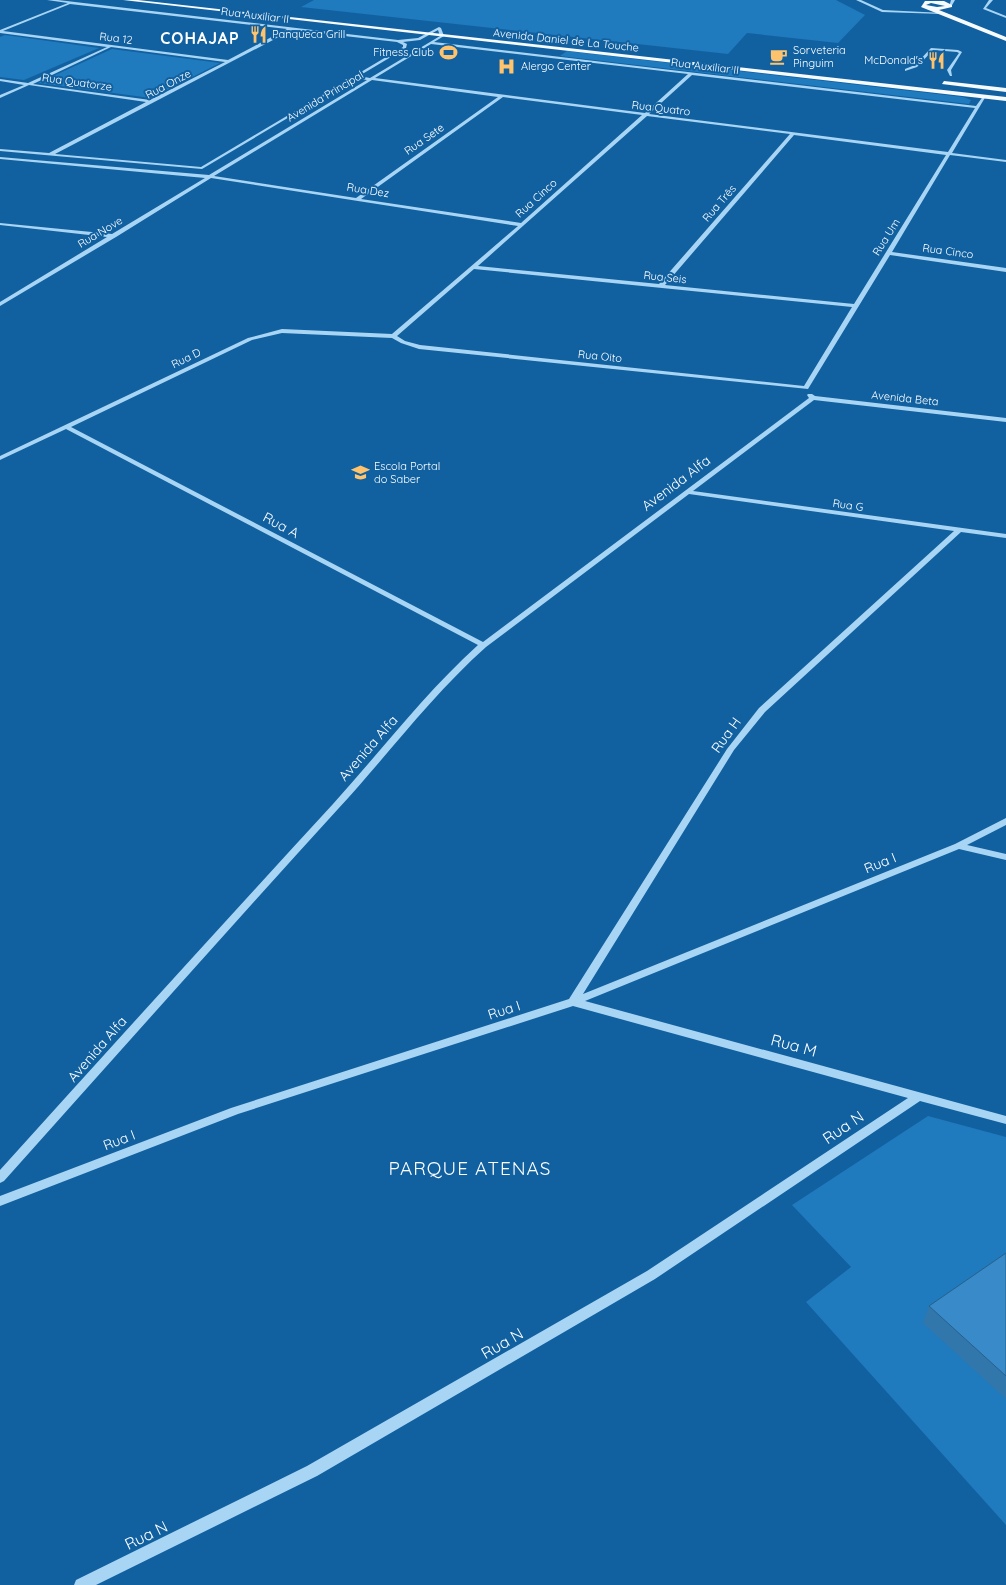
<svg xmlns="http://www.w3.org/2000/svg" width="1006" height="1585" font-family="Quicksand,sans-serif">
<style>
.green{fill:#1f7abe}
.lines{fill:none;stroke-linecap:round;stroke-linejoin:round}
.minor{fill:#a9d5f5;fill-rule:evenodd}
.major{fill:#f7fbff;fill-rule:evenodd}
.wall{fill:#3177ac}
.building{fill:#398ac8;stroke:#28618c}
.labels{text-anchor:middle;dominant-baseline:central;stroke-width:4;stroke-linejoin:round;paint-order:stroke}
.far-street-label{font-size:11px;fill:#fff;stroke:#1161a1}
.far-poi-label{font-size:11px;fill:#fff;stroke:#1161a1;text-anchor:start}
.street-label{font-size:14px;fill:#fff;stroke:#1161a1}
.far-district-label{font-size:16px;font-weight:bold;letter-spacing:1px;fill:#fff;stroke:#1161a1}
.near-street-label{font-size:16px;fill:#fff;stroke:#1161a1}
.near-quarter-label{font-size:19px;letter-spacing:1px;fill:#fff;stroke:#1161a1}
</style>
<rect width="100%" height="100%" fill="#1161a1"/>
<g class="green">
<path d="M314,0H836L865,15L838,43L747,33L728,54L301,7Z"/>
<path d="M5,35L99,48L24,80L0,77V37Z"/>
<path d="M112,49L220,63L151,98L38,83Z"/>
<path d="M567,51L963,97L971,100L969,104L560,56Z"/>
<path d="M928,1116L1006,1137V1525L806,1302L851,1267L792,1205Z"/>
</g>
<g class="lines">
<g class="minor">
<path d="M47,0H58L398,40L418,38L439,27L441,28L444,36L434,42L976,106L984,95L986,96L952,153L1006,160V162L950,155L892,252L1006,268V272L890,255L808,389L419,349L401,343L392,338L282,333L252,340L71,427L483,642L809,398L807,395L808,394H812L815,396L1006,418V422L814,400L693,491L1006,534V538L961,532L765,712L734,750L583,994L955,844L1006,818V825L967,845L1006,854V860L959,849L585,1001L1006,1116V1124L920,1101L655,1279L317,1476L96,1585H74L76,1580L307,1466L647,1271L908,1098L573,1006L238,1114L0,1206V1196L231,1108L569,999L727,749L759,708L954,531L689,494L486,647C431,696 388,755 338,809C226,932 115,1057 4,1181L0,1183V1170C110,1048 221,926 333,804C381,751 424,694 478,645L66,429L2,459L0,460V456L248,338L282,329L392,334L518,226L211,178L116,237L0,306V302L107,237L0,225V223L112,234L205,178L0,159V157L209,175L367,80L355,78L202,169L0,151V149L49,153L146,102L29,85L0,98V95L24,85L0,81V79L28,83L107,47L0,33V30L68,3ZM70,4L287,29L228,60L3,31ZM292,30L397,42L403,45V47L201,167L55,154ZM438,30L440,36L370,78L359,76L406,48L407,44L403,42L420,40ZM431,44L688,74L645,113L375,78ZM111,47L225,62L150,100L33,84ZM692,75L975,108L948,152L649,114ZM372,80L498,97L356,198L214,176ZM503,97L642,115L521,223L361,199ZM647,116L790,134L659,284L478,266ZM794,135L946,155L854,304L665,285ZM474,269L852,307L804,386L420,345L405,341L397,336Z"/>
<path d="M856,0H861L883,10L944,13L942,14L882,12Z"/>
<path d="M951,0H955L951,7H949Z"/>
<path d="M989,0H993L986,8L1006,16V18L983,9Z"/>
<path d="M931,48L958,50L962,52L951,70L952,76H950L947,70L959,53L957,52L933,50L917,67L905,71V69L915,65Z"/>
</g>
<g class="major">
<path d="M123,0H138L1006,97V101Z"/>
<path d="M925,1H944L952,5V7L939,10L1006,37V41L921,7ZM931,3L945,6L937,7L926,5Z"/>
<path d="M944,81L1006,88V92L942,84Z"/>
</g>
</g>
<path class="wall" d="M1006,1253V1399L923,1323L929,1306Z"/>
<path class="building" d="M1006,1253V1376L929,1306Z"/>
<defs>
<symbol id="restaurant-bare" viewBox="-9 -9 18 18"><path d="M-5-6h1v4h1v-4h1v4h1v-4h1v5L-1.5 .5V6h-2V.5L-5-1ZM5-6V6H3V1.5H1.5Q1.5-4 5-6Z" fill="#ffc36d" stroke="#1161a1" stroke-width="2.5" paint-order="stroke"/></symbol>
<symbol id="stadium-bare" viewBox="-9 -9 18 18"><path d="M0-5a6.5 5 0 1 0 0 10a6.5 5 0 1 0 0-10ZM-3.5-1.8h7v3.6h-7Z" fill="#ffc36d" stroke="#1161a1" stroke-width="2.5" paint-order="stroke"/></symbol>
<symbol id="cafe-bare" viewBox="-9 -9 18 18"><path d="M-5.5-4.5H6V0H3Q3 3.5 0 3.5H-2.5Q-5.5 3.5-5.5 0ZM3-3.2v2h1.7v-2ZM-6 4.5H4V6H-6Z" fill="#ffc36d" stroke="#1161a1" stroke-width="2.5" paint-order="stroke"/></symbol>
<symbol id="hospital-bare" viewBox="-9 -9 18 18"><path d="M-5-5h3v3.5h4V-5h3V5h-3V1.5h-4V5h-3Z" fill="#ffc36d" stroke="#1161a1" stroke-width="2.5" paint-order="stroke"/></symbol>
<symbol id="school-bare" viewBox="-9 -9 18 18"><path d="M0-5L7-2L0 1L-7-2ZM-4 1L0 2.5L4 1V4Q0 6-4 4Z" fill="#ffc36d" stroke="#1161a1" stroke-width="2.5" paint-order="stroke"/></symbol>
</defs>
<g fill-rule="evenodd">
<use href="#restaurant-bare" x="246" y="22" width="25" height="25"/>
<use href="#stadium-bare" x="436" y="40" width="25" height="25"/>
<use href="#cafe-bare" x="766" y="44" width="25" height="25"/>
<use href="#restaurant-bare" x="924" y="48" width="25" height="25"/>
<use href="#hospital-bare" x="494" y="54" width="25" height="25"/>
<use href="#school-bare" x="348" y="460" width="25" height="25"/>
</g>
<g class="labels">
<g class="far-street-label">
<text transform="translate(255 15) rotate(7)">Rua Auxiliar II</text>
<text transform="translate(116 38) rotate(7)">Rua 12</text>
<text transform="translate(566 40) rotate(6)">Avenida Daniel de La Touche</text>
<text transform="translate(705 66) rotate(7)">Rua Auxiliar II</text>
<text transform="translate(77 82) rotate(8)">Rua Quatorze</text>
<text transform="translate(168 84) rotate(-28)">Rua Onze</text>
<text transform="translate(325 96) rotate(-31)">Avenida Principal</text>
<text transform="translate(661 108) rotate(7)">Rua Quatro</text>
<text transform="translate(424 139) rotate(-35)">Rua Sete</text>
<text transform="translate(368 190) rotate(9)">Rua Dez</text>
<text transform="translate(536 198) rotate(-42)">Rua Cinco</text>
<text transform="translate(719 203) rotate(-49)">Rua Três</text>
<text transform="translate(100 232) rotate(-31)">Rua Nove</text>
<text transform="translate(886 237) rotate(-58)">Rua Um</text>
<text transform="translate(948 251) rotate(8)">Rua Cinco</text>
<text transform="translate(665 277) rotate(6)">Rua Seis</text>
<text transform="translate(600 356) rotate(6)">Rua Oito</text>
<text transform="translate(186 358) rotate(-26)">Rua D</text>
<text transform="translate(905 398) rotate(6)">Avenida Beta</text>
<text transform="translate(848 505) rotate(8)">Rua G</text>
</g>
<g class="far-poi-label">
<text x="272" y="34">Panqueca Grill</text>
<text x="793" y="50">Sorveteria<tspan x="793" dy="13">Pinguim</tspan></text>
<text x="434" y="52" text-anchor="end">Fitness Club</text>
<text x="923" y="60" text-anchor="end">McDonald's</text>
<text x="521" y="66">Alergo Center</text>
<text x="374" y="466">Escola Portal<tspan x="374" dy="13">do Saber</tspan></text>
</g>
<g class="street-label">
<text transform="translate(676 483) rotate(-37)">Avenida Alfa</text>
<text transform="translate(281 525) rotate(28)">Rua A</text>
<text transform="translate(726 735) rotate(-54)">Rua H</text>
<text transform="translate(368 748) rotate(-49)">Avenida Alfa</text>
<text transform="translate(880 863) rotate(-22)">Rua I</text>
<text transform="translate(504 1010) rotate(-18)">Rua I</text>
<text transform="translate(97 1049) rotate(-49)">Avenida Alfa</text>
<text transform="translate(119 1140) rotate(-21)">Rua I</text>
</g>
<g class="far-district-label">
<text x="200" y="38">COHAJAP</text>
</g>
<g class="near-street-label">
<text transform="translate(794 1045) rotate(15)">Rua M</text>
<text transform="translate(843 1127) rotate(-34)">Rua N</text>
<text transform="translate(502 1343) rotate(-30)">Rua N</text>
<text transform="translate(146 1535) rotate(-26)">Rua N</text>
</g>
<g class="near-quarter-label">
<text x="470" y="1168">PARQUE ATENAS</text>
</g>
</g>
</svg>
